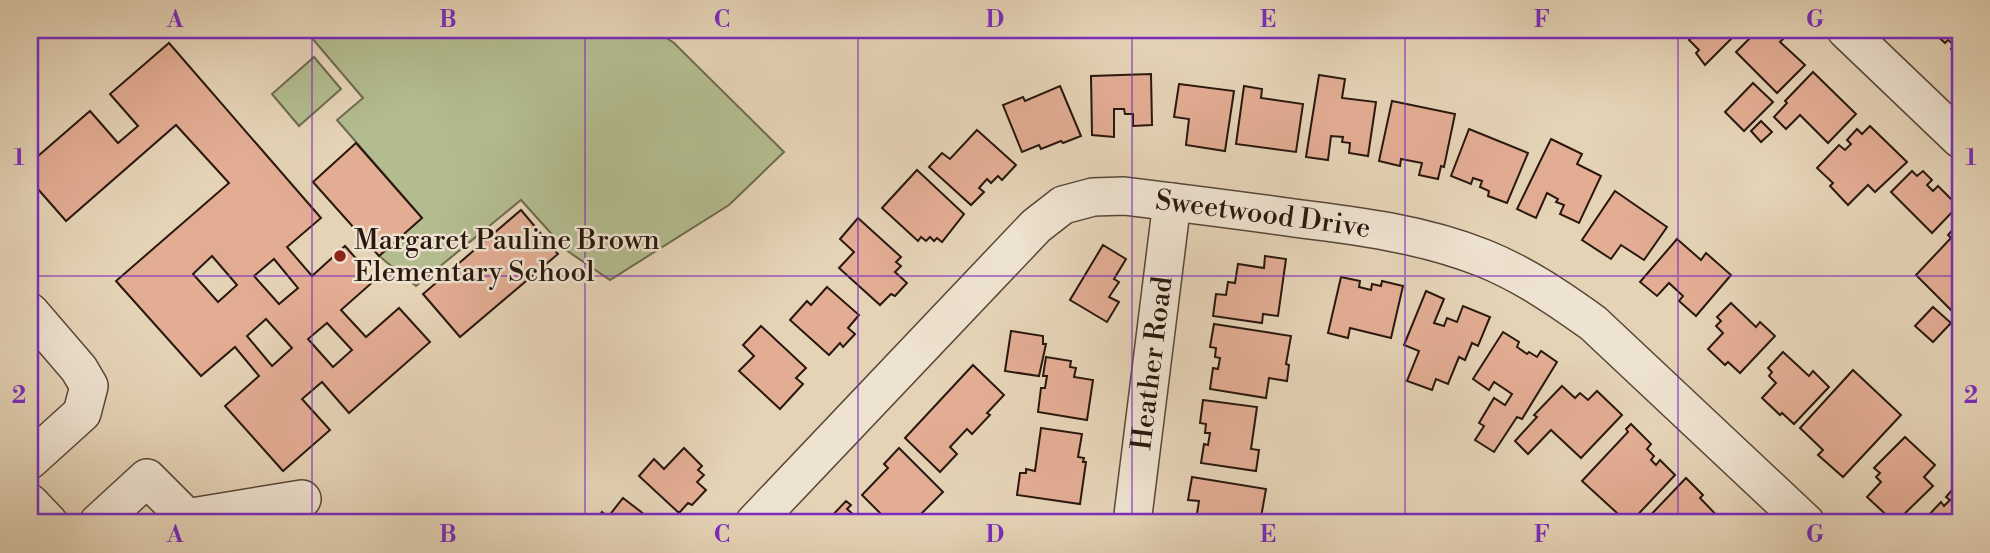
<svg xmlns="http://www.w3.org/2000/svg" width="1990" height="553" font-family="'Libre Bodoni',serif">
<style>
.green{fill:#b3bc8f;stroke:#6e6a4e;stroke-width:2}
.building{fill:#e3ad94;stroke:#29170e;stroke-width:2;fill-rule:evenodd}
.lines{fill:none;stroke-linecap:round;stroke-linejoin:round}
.minor-casing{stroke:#584638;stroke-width:40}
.minor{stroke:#eee2d0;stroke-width:37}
.grid{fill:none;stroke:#7b2cbf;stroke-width:2;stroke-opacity:0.55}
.poi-dot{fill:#8f2418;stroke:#eee2d0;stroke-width:2.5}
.labels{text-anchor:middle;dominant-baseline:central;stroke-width:5;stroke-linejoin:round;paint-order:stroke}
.street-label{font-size:28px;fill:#29170e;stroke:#eee2d0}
.poi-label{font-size:28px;fill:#29170e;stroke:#eee2d0;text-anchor:start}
.neatline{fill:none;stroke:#7b2cbf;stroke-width:2.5}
.grid-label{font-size:23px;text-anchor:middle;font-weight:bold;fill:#7b2cbf}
</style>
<rect width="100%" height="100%" fill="#e5d3b6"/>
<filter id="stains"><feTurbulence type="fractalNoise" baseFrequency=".00286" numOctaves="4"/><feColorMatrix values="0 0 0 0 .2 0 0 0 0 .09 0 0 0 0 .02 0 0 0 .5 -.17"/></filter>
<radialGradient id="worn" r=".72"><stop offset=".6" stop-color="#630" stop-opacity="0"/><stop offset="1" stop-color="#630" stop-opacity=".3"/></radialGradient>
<g class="green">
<path d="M305,30H655L674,43L784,152L729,205L610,280L566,250L521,200L416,286L379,256L422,218L337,120L363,98Z"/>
<path d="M314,57L341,89L299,126L272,94Z"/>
</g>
<g class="building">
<path d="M1698,30L1699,32L1701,30H1740L1705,65L1696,53L1699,50L1689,40Z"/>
<path d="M1758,30H1774L1783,39L1780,42L1805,65L1777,93L1736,52Z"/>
<path d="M1931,30H1960V58L1951,49L1954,45L1948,40L1945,43Z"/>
<path d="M169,43L321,218L287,247L312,276L345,246L375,280L341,310L366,337L399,308L430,342L349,413L322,382L302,399L330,430L283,471L225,406L259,376L235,347L201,376L116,281L229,183L176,125L66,221L30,180V163L90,111L118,143L138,126L110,94ZM212,256L237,285L218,302L193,274ZM274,259L298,288L279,304L254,276ZM266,319L292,348L272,366L247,336ZM327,323L352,350L333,367L308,339Z"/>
<path d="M1813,72L1856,114L1828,143L1800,115L1786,129L1774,117L1787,103L1785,101Z"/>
<path d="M1151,74L1152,125L1133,126V114H1125L1124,109H1114V137L1092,135L1091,76Z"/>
<path d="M1319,75L1345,79L1342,98L1376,102L1368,156L1349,153L1350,143L1342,142L1343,137L1331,136L1328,160L1306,157Z"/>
<path d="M1753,83L1773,102L1744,131L1725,112Z"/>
<path d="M1179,84L1234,91L1225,151L1186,145L1189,119L1174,117Z"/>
<path d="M1060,86L1081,136L1063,143L1061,141L1041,149L1039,145L1022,152L1003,105L1023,97L1025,101Z"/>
<path d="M1244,86L1262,89L1261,98L1303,104L1296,152L1236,144Z"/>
<path d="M1392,101L1455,114L1444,167L1441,166L1438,179L1419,175L1422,163L1401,159L1400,166L1379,161Z"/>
<path d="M1761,121L1772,132L1761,142L1751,131Z"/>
<path d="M1870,126L1907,162L1875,192L1868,185L1848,205L1830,186L1833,183L1817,168L1839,145L1845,150L1851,144L1847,140L1857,129L1862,134Z"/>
<path d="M1469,129L1528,153L1507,203L1488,196L1489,191L1480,187L1482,181L1473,178L1471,184L1451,176Z"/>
<path d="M977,130L1016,165L1002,180L998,176L991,183L987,179L979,188L984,192L971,205L929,167L942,153L950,159Z"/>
<path d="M1551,139L1582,154L1577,164L1601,176L1579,223L1560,214L1564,205L1556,202L1558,199L1547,193L1536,218L1517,209Z"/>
<path d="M356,143L422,218L379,256L313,182Z"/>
<path d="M917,170L964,214L942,242L937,238L934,241L930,237L926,241L921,237L918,241L882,208Z"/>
<path d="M1912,171L1917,176L1923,171L1932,180L1927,185L1933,191L1938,186L1958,206L1932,233L1891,192Z"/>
<path d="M1615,191L1667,227L1644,260L1621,245L1611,259L1582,240Z"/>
<path d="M521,210L558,254L460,337L423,294Z"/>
<path d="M858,218L901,257L896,262L901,266L895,272L907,283L895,296L891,294L880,305L839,268L854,252L840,239Z"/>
<path d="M1955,227L1959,230L1960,229V305L1953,312L1916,275L1951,238L1948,235Z"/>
<path d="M1677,239L1701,260L1706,253L1731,275L1696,316L1679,301L1683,296L1669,283L1657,296L1640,282Z"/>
<path d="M1103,245L1126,259L1114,279L1119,282L1109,297L1119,302L1107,322L1070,300Z"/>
<path d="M1265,256L1286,259L1278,316L1263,314L1262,323L1213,316L1216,294L1226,295L1228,282L1235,283L1238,264L1264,268Z"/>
<path d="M1341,277L1360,281L1359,287L1371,290L1372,284L1381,286L1382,281L1403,286L1391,338L1350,328L1348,338L1328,333Z"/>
<path d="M827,287L859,315L848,328L855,334L843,347L840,343L829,355L790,320L807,301L811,305Z"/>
<path d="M1426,291L1444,299L1434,323L1444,326L1447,318L1457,322L1463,306L1490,317L1478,346L1472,343L1465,360L1459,357L1448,384L1436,379L1432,390L1407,381L1419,351L1404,345Z"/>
<path d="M1731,303L1756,327L1760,322L1775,336L1740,373L1728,362L1725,365L1708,349L1723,333L1716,326L1721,321L1717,317Z"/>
<path d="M1933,307L1951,323L1933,342L1915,326Z"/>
<path d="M1214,324L1291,336L1286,364L1289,365L1287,381L1269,378L1266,398L1210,389L1213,368L1218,369L1220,358L1215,357L1216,348L1210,347Z"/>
<path d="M761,326L806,368L796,378L803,384L780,409L739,371L754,356L743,345Z"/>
<path d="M1011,331L1043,336V344H1046L1039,376L1005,371Z"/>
<path d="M1503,332L1519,342L1517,347L1527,354L1529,352L1537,357L1541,351L1557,362L1522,419L1517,417L1494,452L1475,440L1484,426L1479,423L1494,398L1505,405L1512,394L1494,382L1489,390L1473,379Z"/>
<path d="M1783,352L1809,376L1813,371L1829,387L1794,424L1782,413L1780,415L1762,398L1776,383L1769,376L1772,372L1768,368Z"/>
<path d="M1046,357L1071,361L1070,367L1076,368L1074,377L1093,380L1087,420L1038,412L1041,388H1045L1047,376H1043Z"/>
<path d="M973,365L1004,395L987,413L990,415L972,434L967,429L950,447L957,454L940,472L905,438Z"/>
<path d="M1853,370L1901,415L1843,477L1818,455L1823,450L1800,428Z"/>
<path d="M1562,386L1575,398L1580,393L1588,400L1597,391L1622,415L1581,458L1551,430L1528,454L1515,441L1537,417L1534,415Z"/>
<path d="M1203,400L1257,407L1251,449L1259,450L1256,471L1201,463L1204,444L1208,445L1210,433H1205L1206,424L1200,423Z"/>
<path d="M1631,424L1651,444L1647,449L1654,456L1651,460L1656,465L1660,460L1675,475L1630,523H1628L1582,481L1628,432L1626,429Z"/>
<path d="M1041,428L1082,434L1078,457L1084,458L1083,462H1086L1080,504L1017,495L1020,473H1026V469L1035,471Z"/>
<path d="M1905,437L1935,465L1924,477L1933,486L1895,523L1867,497L1881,482L1876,477L1880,473L1874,468Z"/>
<path d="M684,448L702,466L698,470L704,475L697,482L706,490L692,505L688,503L679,513L639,476L654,459L664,469Z"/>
<path d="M899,448L943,492L912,523H890L862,495L888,468L884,464Z"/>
<path d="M1192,477L1266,489L1260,523H1192L1193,519L1196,520L1199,501L1188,500Z"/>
<path d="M1686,478L1703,495L1700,498L1724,523H1643Z"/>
<path d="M1952,490L1960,497V523H1929L1926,518L1941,502L1944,506L1950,500L1946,497Z"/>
<path d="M623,498L649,518L645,522L647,523H594L602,512L608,517Z"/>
<path d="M846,501L851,505L847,509L863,523H831L828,520Z"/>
</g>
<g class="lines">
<defs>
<g id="minor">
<path d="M1846,30L1960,139"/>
<path d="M30,312L79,369L89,386L82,413L30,460"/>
<path d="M30,503L49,523"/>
<path d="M186,518L302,499"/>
<path d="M98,523L147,478L192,523"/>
<path id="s1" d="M754,523L1036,226L1063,205L1093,197L1124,196C1181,203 1238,210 1294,218C1359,226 1422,234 1483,258C1523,274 1558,298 1593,323L1806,523"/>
<path id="s2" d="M1132,523L1172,202"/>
</g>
</defs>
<use href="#minor" class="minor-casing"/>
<use href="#minor" class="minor"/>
</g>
<path class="grid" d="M312,30V523M585,30V523M858,30V523M1132,30V523M1405,30V523M1678,30V523M30,276H1960"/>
<circle class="poi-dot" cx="340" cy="256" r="7"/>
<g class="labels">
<g class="street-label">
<text stroke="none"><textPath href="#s1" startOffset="646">Sweetwood Drive</textPath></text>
<text stroke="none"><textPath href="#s2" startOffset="161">Heather Road</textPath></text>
</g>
<g class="poi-label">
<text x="354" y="240">Margaret Pauline Brown<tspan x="354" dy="32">Elementary School</tspan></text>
</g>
</g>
<rect width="1990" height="553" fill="none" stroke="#e5d3b6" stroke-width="77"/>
<rect x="38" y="38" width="1914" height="476" class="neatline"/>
<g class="grid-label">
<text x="175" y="27">A</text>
<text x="448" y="27">B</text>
<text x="722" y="27">C</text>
<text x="995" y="27">D</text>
<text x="1268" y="27">E</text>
<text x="1542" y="27">F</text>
<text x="1815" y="27">G</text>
<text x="19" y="165">1</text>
<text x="1971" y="165">1</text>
<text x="19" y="403">2</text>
<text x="1971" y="403">2</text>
<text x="175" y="542">A</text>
<text x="448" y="542">B</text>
<text x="722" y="542">C</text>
<text x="995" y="542">D</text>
<text x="1268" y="542">E</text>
<text x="1542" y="542">F</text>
<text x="1815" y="542">G</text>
</g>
<rect width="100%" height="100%" filter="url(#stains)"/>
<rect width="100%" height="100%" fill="url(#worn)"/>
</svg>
